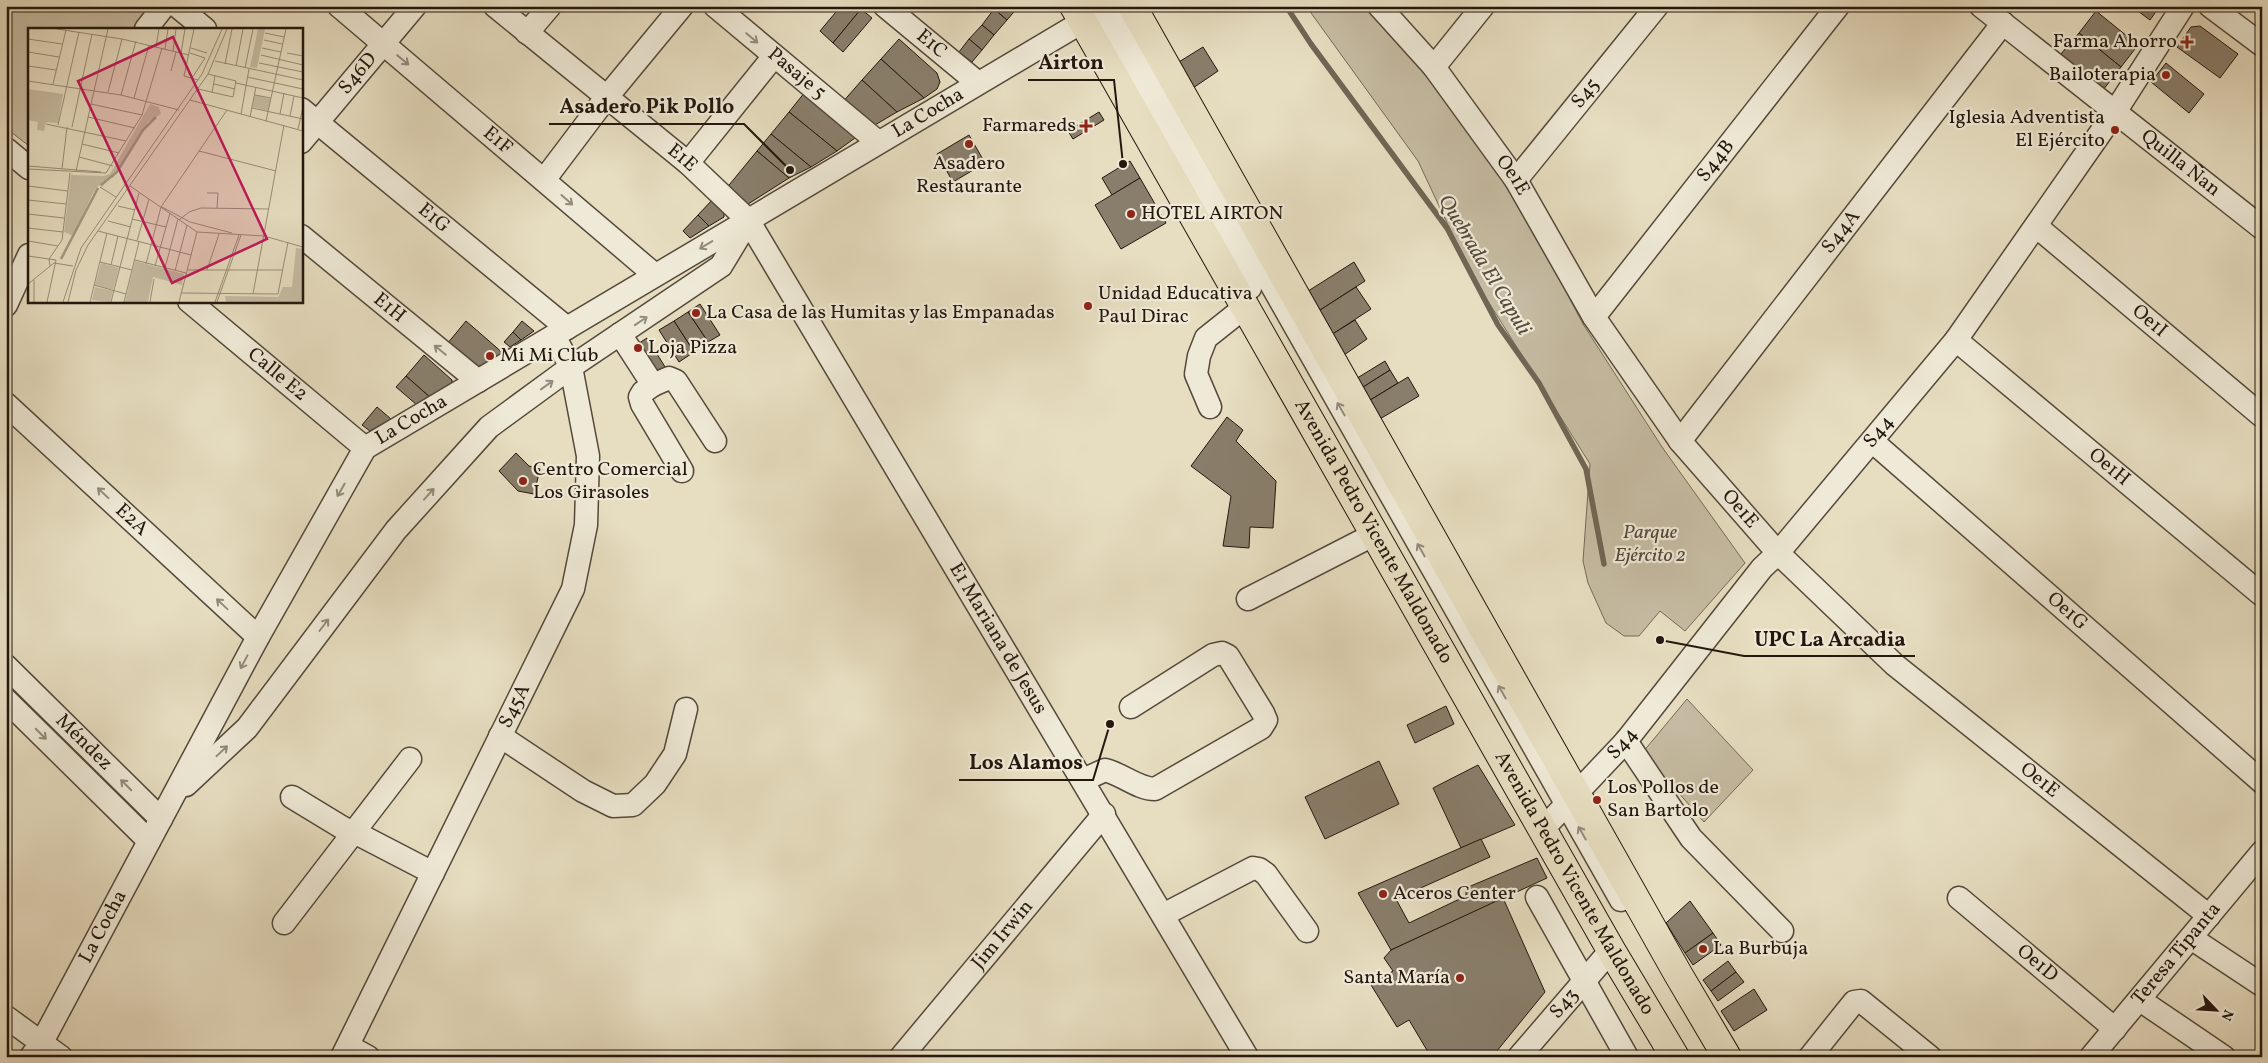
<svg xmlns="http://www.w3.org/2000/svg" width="2268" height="1063" font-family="Vollkorn,serif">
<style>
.green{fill:#c6bca3;stroke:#746a58}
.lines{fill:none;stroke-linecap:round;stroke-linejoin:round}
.stream{stroke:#706655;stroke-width:5.5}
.building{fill:#897e6b;stroke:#23170e}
.minor-casing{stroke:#54493b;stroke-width:25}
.major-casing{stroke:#23170e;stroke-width:30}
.minor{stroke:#efead7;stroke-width:22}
.major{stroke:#e7dec1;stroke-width:28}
.oneway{stroke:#938b7d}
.poi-dot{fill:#8f2418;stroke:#efead7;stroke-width:2}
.labels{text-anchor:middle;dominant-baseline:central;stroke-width:4.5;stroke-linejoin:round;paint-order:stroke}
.poi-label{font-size:20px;fill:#23170e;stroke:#efead7;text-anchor:start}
.street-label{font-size:20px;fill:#23170e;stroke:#efead7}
.park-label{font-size:20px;font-style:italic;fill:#54493b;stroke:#efead7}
.water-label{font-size:21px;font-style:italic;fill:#574b3d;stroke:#efead7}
.inset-river{fill:none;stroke:#a49a84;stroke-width:2.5}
.inset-road{fill:none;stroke:#998e79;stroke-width:1}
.view{fill:#c2185b;fill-opacity:0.15;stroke:#c2185b;stroke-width:2.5}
.inset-edge{fill:none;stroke:#23170e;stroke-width:2.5}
.leader{fill:none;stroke:#23170e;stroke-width:2}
.callout-dot{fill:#23170e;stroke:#efead7;stroke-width:2}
.callout-label{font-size:21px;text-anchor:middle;font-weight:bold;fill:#23170e;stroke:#efead7;stroke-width:4.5;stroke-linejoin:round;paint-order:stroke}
</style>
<rect width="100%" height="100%" fill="#e7dec1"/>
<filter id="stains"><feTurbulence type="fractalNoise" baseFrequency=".004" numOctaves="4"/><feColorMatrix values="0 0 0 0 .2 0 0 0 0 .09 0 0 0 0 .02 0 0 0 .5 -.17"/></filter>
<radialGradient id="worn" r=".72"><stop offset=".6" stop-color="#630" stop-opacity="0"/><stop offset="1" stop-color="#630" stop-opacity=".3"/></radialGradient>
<g class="green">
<path d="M6,6H152L134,29H29V146L6,128Z"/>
<path d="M1306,6H1367L1424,73L1509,183L1583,324L1662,447L1745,563L1685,631L1660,611L1639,636H1624L1606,623L1588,583L1583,561L1590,464L1471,274L1418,161Z"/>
<path d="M1687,699L1753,770L1704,822L1643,752Z"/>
</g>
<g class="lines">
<path class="stream" d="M1286,6L1311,44L1447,228L1498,325L1539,383L1586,469L1604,564"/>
</g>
<g class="building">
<path d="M841,6H857L861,9L833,43L820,31Z"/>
<path d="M997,6H1019L1007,20L994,9Z"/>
<path d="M2131,6H2160L2150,20Z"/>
<path d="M861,9L872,18L843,52L833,43Z"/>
<path d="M994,9L1007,20L994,35L982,25Z"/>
<path d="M2096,11L2138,45L2121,67L2079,33Z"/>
<path d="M982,25L994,35L982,50L969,39Z"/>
<path d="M2200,26L2238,54L2220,78L2177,47L2191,27Z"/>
<path d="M2079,33L2121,67L2103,90L2060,55Z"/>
<path d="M899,39L937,73L940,82L937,89L924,98L881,59Z"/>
<path d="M969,39L982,50L972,62L959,52Z"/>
<path d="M1203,47L1218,71L1190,90L1174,65Z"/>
<path d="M881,59L924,98L897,112L862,80Z"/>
<path d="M2166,63L2204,94L2189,113L2151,82Z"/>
<path d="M862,80L897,112L868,129L841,104Z"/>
<path d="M805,92L855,133V138L837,151L789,112Z"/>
<path d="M789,112L837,151L811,167L771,134Z"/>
<path d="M1099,112L1104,120L1073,139L1068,131Z"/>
<path d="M771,134L811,167L789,178L757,151Z"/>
<path d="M969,135L985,163L953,182L937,154Z"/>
<path d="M757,151L789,178L745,206L725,190Z"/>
<path d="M1130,161L1140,178L1112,195L1102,178Z"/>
<path d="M1140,178L1166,223L1121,249L1095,205Z"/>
<path d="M713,199L724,210V217L709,226L698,215Z"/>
<path d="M698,215L709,226L690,238L683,231Z"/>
<path d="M1354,262L1365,281L1317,312L1305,293Z"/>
<path d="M1356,287L1371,309L1331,335L1317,312Z"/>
<path d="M700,304L720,335L708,342L688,312Z"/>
<path d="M688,312L708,342L694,352L674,321Z"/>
<path d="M1355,320L1367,339L1344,355L1331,335Z"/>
<path d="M466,321L504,354L478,370L447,344Z"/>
<path d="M522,321L534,331L521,340L513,332Z"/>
<path d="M674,321L694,352L679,362L659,330Z"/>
<path d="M513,332L521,340L510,347L504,342Z"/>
<path d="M647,338L667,370L653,379L633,347Z"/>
<path d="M424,355L452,380V385L432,399L406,376Z"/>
<path d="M1385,361L1390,370L1360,389L1354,380Z"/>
<path d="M1390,370L1398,383L1367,402L1360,389Z"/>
<path d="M406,376L432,399L417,405L396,387Z"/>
<path d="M1408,377L1419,396L1378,420L1367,402Z"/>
<path d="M377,407L391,419L370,431L362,425Z"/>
<path d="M1227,417L1243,430L1236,441L1276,481L1273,528L1250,527L1249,548L1223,546L1231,496L1191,466Z"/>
<path d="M516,453L529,466L540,469L534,494L518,491L499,471Z"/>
<path d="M1446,706L1454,724L1415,743L1407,725Z"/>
<path d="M1379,761L1399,804L1325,839L1305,797Z"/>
<path d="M1478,765L1515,825L1461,848L1433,788Z"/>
<path d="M1481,839L1490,857L1396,899L1409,923L1466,896V888L1537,858L1547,878L1391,950L1358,893Z"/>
<path d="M1503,898L1545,992L1492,1057H1431L1409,1020L1397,1027L1371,985L1393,971L1384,958L1391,950Z"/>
<path d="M1690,901L1713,933L1685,953L1666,923Z"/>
<path d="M1713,933L1721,945L1693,965L1685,953Z"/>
<path d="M1728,961L1736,972L1711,991L1703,980Z"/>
<path d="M1736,972L1744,982L1718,1001L1711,991Z"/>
<path d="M1754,989L1767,1010L1734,1031L1721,1011Z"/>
</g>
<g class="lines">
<defs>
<g id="minor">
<path d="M177,6L205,29"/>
<path id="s1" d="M339,6L655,275"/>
<path id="s2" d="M495,6L688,163L748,220L1247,1057"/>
<path id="s3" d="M715,6L878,142"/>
<path id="s4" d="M885,6L978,83"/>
<path d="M1091,6L1250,288"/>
<path d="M1113,6L1621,900"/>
<path id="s5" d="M1379,6L1434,67L1516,180L1594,317L1680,441L1778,553L1895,665L2209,916"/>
<path id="s6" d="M1981,6L2262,228"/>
<path d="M2210,6L2262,45"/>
<path d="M146,29L164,6"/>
<path d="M527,33L550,6"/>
<path d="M1434,67L1483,6"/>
<path id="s7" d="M301,109L567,328"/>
<path id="s8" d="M301,142L415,6"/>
<path d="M6,149L29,168"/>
<path d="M688,163L774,56"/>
<path d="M544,180L606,98L682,6"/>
<path id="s9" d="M1516,180L1657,6"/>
<path id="s10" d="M2036,226L2262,416"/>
<path id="s11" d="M301,236L478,381"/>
<path id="s12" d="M189,301L365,448"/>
<path d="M6,305L29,255"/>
<path id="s13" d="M1594,317L1838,6"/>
<path d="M620,334L653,385L669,378L676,381L715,441"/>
<path id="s14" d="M1956,340L2262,595"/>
<path d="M653,385L643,392L640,397L642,404L682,471"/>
<path id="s15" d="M6,404L258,637"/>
<path d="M1210,407L1196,374L1199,356L1206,338L1245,307"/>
<path id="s16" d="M1680,441L2003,23"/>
<path id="s17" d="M1872,441L2262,782"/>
<path d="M1248,599L1375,534"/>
<path id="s18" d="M6,666L161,819"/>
<path d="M6,700L149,841"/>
<path d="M500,736L583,791L613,806L633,805L655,784L675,754L686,709"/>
<path d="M1626,741L1691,838L1782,931"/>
<path d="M1083,780L1105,770C1122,774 1138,789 1155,789L1261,728L1266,720L1263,713L1228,656L1222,653L1213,655L1131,707"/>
<path d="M186,785L247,728L396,530L489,427L571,367L721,266L747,223"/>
<path d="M292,797L343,828L354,832L433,873"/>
<path id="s19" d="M1542,830L1626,741L1762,568L1778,553L1956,340L2115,112L2183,6"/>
<path d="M1537,897L1627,1057"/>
<path id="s20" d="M1959,898L2115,1029"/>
<path d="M1163,915L1253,868L1259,869L1266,874L1307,931"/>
<path d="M284,923L410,759"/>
<path d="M2191,938L2262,985"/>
<path d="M2140,1000L2224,1057"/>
<path d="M6,1017L61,1057"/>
<path d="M348,1046L368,1057"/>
<path id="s21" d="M31,1057L42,1042L258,637L365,448L1109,6"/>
<path id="s22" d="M342,1057L573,589L586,525L588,456L571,367L554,336"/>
<path id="s23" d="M901,1057L1104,814"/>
<path id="s24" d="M1519,1057L1611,950"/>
<path d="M1810,1057L1854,1002L1861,1001L1930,1057"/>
<path id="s25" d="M2091,1057L2262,852"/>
</g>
<g id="major">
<path id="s26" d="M1074,6L1611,950L1675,1057"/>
<path d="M1132,6L1678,974L1727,1057"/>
</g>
</defs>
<use href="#minor" class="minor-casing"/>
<use href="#major" class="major-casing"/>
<use href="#minor" class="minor"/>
<use href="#major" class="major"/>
</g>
<defs><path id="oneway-shaft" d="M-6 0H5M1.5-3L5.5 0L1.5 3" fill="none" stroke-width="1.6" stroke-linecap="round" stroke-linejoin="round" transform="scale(1.25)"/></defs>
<g class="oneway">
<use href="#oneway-shaft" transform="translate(752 38) rotate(40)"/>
<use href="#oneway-shaft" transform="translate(403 60) rotate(40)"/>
<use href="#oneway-shaft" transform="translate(567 200) rotate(41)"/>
<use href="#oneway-shaft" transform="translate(706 245) rotate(149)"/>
<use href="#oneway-shaft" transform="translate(641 321) rotate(-34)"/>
<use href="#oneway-shaft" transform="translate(440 350) rotate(-141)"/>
<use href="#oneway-shaft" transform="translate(547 385) rotate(-36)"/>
<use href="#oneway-shaft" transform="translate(1341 409) rotate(-120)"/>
<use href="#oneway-shaft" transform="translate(341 490) rotate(120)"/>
<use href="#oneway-shaft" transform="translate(103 493) rotate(-137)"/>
<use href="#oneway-shaft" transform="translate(429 494) rotate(-48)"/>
<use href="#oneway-shaft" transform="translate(1421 550) rotate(-120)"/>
<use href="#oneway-shaft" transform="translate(222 604) rotate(-137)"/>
<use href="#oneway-shaft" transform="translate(324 625) rotate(-53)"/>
<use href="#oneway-shaft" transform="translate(244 662) rotate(118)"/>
<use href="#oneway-shaft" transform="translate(1502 692) rotate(-120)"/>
<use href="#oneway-shaft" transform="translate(41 734) rotate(45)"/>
<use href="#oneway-shaft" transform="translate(222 751) rotate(-43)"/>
<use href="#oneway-shaft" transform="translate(126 785) rotate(-135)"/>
<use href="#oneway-shaft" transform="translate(1582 833) rotate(-120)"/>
</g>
<g class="poi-dot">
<path d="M2184.5 34.5h5v5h5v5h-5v5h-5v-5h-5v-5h5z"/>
<circle cx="2166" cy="75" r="5"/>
<path d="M1083.5 118.5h5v5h5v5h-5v5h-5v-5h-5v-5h5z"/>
<circle cx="2115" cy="130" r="5"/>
<circle cx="969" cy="144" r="5"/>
<circle cx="1131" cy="214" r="5"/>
<circle cx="1088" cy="306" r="5"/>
<circle cx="696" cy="313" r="5"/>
<circle cx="638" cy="348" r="5"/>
<circle cx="490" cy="356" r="5"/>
<circle cx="523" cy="481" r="5"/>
<circle cx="1597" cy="800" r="5"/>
<circle cx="1383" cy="894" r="5"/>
<circle cx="1703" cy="949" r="5"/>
<circle cx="1460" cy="978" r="5"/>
</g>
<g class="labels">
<g class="poi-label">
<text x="2177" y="42" text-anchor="end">Farma Ahorro</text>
<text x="2156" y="75" text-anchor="end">Bailoterapia</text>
<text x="2105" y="118" text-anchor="end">Iglesia Adventista<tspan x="2105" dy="23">El Ejército</tspan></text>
<text x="1076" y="126" text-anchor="end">Farmareds</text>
<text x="969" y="164" text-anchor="middle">Asadero<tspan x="969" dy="23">Restaurante</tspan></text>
<text x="1141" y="214">HOTEL AIRTON</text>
<text x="1098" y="294">Unidad Educativa<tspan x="1098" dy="23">Paul Dirac</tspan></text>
<text x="706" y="313">La Casa de las Humitas y las Empanadas</text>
<text x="648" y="348">Loja Pizza</text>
<text x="500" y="356">Mi Mi Club</text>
<text x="533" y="470">Centro Comercial<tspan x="533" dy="23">Los Girasoles</tspan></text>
<text x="1607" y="788">Los Pollos de<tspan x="1607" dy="23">San Bartolo</tspan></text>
<text x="1393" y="894">Aceros Center</text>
<text x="1713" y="949">La Burbuja</text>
<text x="1450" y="978" text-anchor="end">Santa María</text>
</g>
<g class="street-label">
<text stroke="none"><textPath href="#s4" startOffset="60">E1C</textPath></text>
<text stroke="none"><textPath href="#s8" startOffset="89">S46D</textPath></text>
<text stroke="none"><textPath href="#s3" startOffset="106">Pasaje 5</textPath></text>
<text stroke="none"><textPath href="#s9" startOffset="111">S45</textPath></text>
<text stroke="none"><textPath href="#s21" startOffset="1350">La Cocha</textPath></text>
<text stroke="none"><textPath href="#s1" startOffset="208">E1F</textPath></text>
<text stroke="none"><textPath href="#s2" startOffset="241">E1E</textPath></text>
<text stroke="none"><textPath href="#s13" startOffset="198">S44B</textPath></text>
<text stroke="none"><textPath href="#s6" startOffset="254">Quilla Ñan</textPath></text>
<text stroke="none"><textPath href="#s5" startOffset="216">Oe1E</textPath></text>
<text stroke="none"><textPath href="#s7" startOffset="172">E1G</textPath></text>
<text stroke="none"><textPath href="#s16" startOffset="264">S44A</textPath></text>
<text stroke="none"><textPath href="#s11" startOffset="114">E1H</textPath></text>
<text stroke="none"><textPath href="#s10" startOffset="148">Oe1I</textPath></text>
<text stroke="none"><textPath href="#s12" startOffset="115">Calle E2</textPath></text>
<text stroke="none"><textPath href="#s21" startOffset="749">La Cocha</textPath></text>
<text stroke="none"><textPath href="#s19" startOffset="522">S44</textPath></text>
<text stroke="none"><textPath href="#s14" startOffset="199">Oe1H</textPath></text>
<text stroke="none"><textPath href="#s5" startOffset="621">Oe1E</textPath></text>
<text stroke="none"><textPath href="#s15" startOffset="171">E2A</textPath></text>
<text stroke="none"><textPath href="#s26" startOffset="605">Avenida Pedro Vicente Maldonado</textPath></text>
<text stroke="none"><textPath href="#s17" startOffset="259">Oe1G</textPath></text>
<text stroke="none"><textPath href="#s2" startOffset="819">E1 Mariana de Jesus</textPath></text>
<text stroke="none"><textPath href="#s22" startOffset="391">S45A</textPath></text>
<text stroke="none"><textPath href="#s18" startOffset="109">Méndez</textPath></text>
<text stroke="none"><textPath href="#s19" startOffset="118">S44</textPath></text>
<text stroke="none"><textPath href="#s5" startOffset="1026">Oe1E</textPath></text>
<text stroke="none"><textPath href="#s26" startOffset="1010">Avenida Pedro Vicente Maldonado</textPath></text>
<text stroke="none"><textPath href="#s21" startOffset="149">La Cocha</textPath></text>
<text stroke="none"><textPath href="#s23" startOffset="159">Jim Irwin</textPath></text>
<text stroke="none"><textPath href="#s25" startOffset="134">Teresa Tipanta</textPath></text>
<text stroke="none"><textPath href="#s20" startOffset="102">Oe1D</textPath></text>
<text stroke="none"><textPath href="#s24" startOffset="70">S43</textPath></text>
</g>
<g class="park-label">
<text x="1650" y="533">Parque<tspan x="1650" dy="23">Ejército 2</tspan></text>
</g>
<g class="water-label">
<text transform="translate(1484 265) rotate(59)">Quebrada El Capuli</text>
</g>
</g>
<g transform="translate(28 28)">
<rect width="275" height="275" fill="#e7dec1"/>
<path d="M230,1H237L229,40L222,39ZM0,61L35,66L30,95L18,94L16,103L9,102L10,94L0,92ZM227,67L243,71L240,83L224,79ZM122,76L131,79L133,86L120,94L85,150L82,148L74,159L71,157L65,165L45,208L36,204L43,147L76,148L82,146ZM268,220L275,221V274H198L197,268L250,269L255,259H264ZM107,233L156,246L154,257L125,249L120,274H97ZM73,235L91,240L85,262L67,257ZM67,259L85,263L82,274L64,272Z" fill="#c6bca3"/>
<path class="inset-river" d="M73,157L89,144L115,102L128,89M33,231L70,160"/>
<path class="inset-road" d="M29,1L94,11L161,27M166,1L156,48L170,52M237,5L256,9M0,11L34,16M236,12L254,16M128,19L131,1M163,20L179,25M234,20L253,24M137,21L140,1M145,23L148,1M0,24L31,29M153,25L157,1M162,25L177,30L164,50M259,25L275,28M233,27L275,37M187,33L275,52M231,35L275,44M197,36L204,1M0,38L28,42M208,38L215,1M217,40L225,1M143,43L148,24M219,49L275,61M0,53L93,67L151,82M208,55L275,70M25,56L38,2M186,56L207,61M170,61L205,69L208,53L180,46M80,64L94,11M184,65L187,47M93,67L108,13M227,67L243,70M106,70L121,17M162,72L275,103M63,76L114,87M224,80L275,91M213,86L221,41M252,86L256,65M262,88L266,68M60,89L107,100M222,89L228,59M238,93L258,1M18,96L98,113M30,97L51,4M44,99L64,6M270,101L275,79M54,116L91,125M171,123L248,143M51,129L85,138M0,138L73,144M0,141L78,145M34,141L39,99M48,143L80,1M78,145L114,87L134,20M0,158L40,163M102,158L169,204L236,208L275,219M72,159L88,169M179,165H190L189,180M0,172L38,176M90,178L107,182M134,179L162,194L204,205M0,186L36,190M104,191L138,199M151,192L161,184L173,180L241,181M80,193L103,199M0,200L35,204M70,203L163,227M0,213L30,218M109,213L121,171M0,228L28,232L19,274M107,232L158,245M72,234L104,242M118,236L133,179L199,82M83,237L90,208M22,238L21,231L34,212L42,145M127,238L142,185M137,240L150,191M159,242H255M179,242L191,206M147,243L159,197M0,256L26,235L45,238M66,257L98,266M153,265L250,266L260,214M225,266L256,97M6,274V252M35,274L53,220L174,46L194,1M40,274L48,242L60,217L180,46L199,1M62,274L79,205M83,274L111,165M96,274L111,214M122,274L126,251M151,274L169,204M187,274L211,207M189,274L213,207"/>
<path class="view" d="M145,9L239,211L144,255L50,53Z"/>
<rect width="275" height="275" class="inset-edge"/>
</g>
<path class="leader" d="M1123 164L1114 80H1028M790 170L744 124H549M1660 640L1744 656H1915M1110 724L1093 780H959"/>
<g class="callout-dot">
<circle cx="1123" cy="164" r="5"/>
<circle cx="790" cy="170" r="5"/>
<circle cx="1660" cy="640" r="5"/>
<circle cx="1110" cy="724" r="5"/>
</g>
<g class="callout-label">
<text x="1071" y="69">Airton</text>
<text x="647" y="113">Asadero Pik Pollo</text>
<text x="1830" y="646">UPC La Arcadia</text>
<text x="1026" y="769">Los Alamos</text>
</g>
<rect width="2268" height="1063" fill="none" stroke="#e7dec1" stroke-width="25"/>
<rect x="8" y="8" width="2253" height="1048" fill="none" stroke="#23170e" stroke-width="2.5"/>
<rect x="12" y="12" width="2243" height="1038" fill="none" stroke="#23170e"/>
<g transform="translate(2216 1010) rotate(115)" stroke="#efead7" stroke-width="4" paint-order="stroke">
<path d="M0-4L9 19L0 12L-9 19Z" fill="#23170e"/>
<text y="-8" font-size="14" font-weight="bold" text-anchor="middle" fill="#23170e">N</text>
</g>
<rect width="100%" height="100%" filter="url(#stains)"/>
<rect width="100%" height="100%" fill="url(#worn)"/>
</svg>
